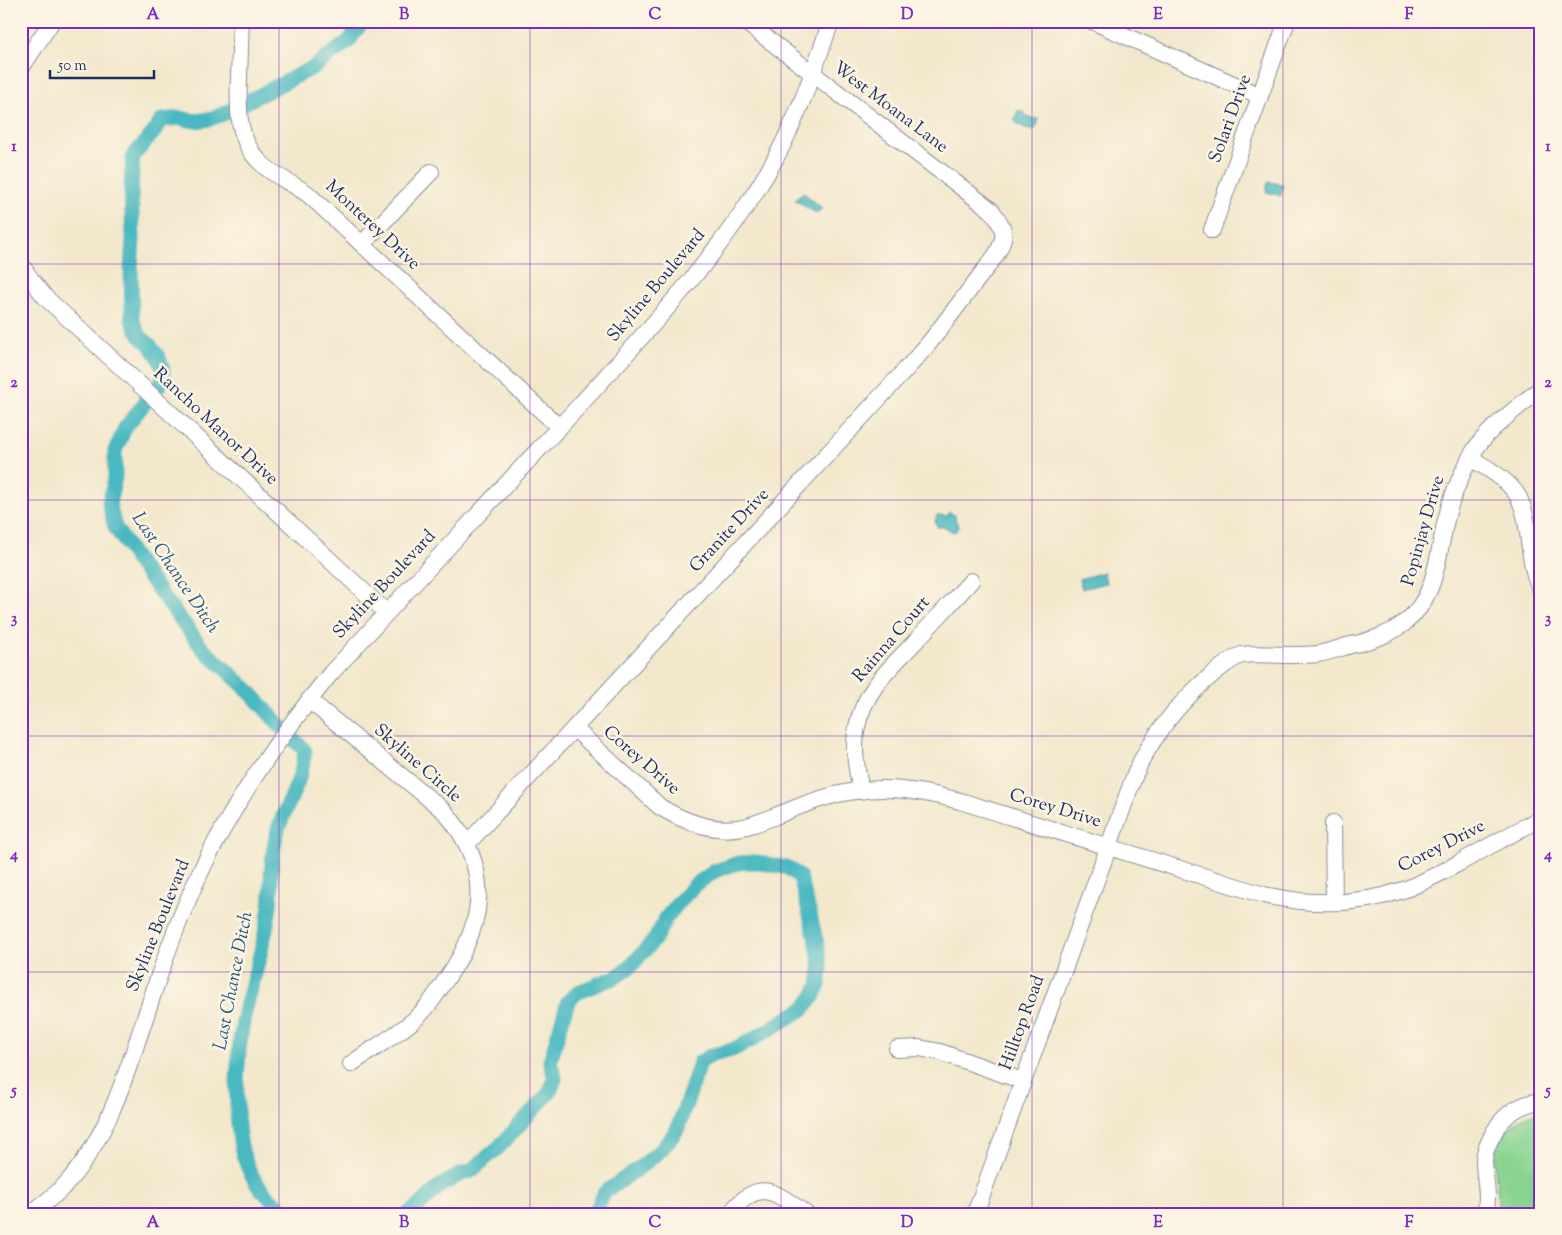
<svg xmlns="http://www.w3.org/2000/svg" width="1562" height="1235" font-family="'Sorts Mill Goudy',serif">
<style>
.green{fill:#87d390;stroke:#518177}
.water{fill:#49b8c0;stroke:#32748f}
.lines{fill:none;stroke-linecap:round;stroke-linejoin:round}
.canal{stroke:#49b8c0;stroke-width:15}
.minor-casing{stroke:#878c95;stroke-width:18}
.minor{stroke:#fff;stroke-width:16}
.grid{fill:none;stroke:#7b2cbf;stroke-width:1;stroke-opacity:0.55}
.labels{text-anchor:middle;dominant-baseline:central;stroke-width:5;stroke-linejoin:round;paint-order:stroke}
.street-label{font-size:18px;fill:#1b2f5e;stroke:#fcf5e5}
.water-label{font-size:19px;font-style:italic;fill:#29587b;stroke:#fcf5e5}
.neatline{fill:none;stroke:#7b2cbf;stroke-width:2}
.grid-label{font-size:16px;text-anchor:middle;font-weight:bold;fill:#7b2cbf}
</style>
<rect width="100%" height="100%" fill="#fcf5e5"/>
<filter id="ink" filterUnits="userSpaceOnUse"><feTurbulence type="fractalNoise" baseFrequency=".02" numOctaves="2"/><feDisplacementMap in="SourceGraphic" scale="10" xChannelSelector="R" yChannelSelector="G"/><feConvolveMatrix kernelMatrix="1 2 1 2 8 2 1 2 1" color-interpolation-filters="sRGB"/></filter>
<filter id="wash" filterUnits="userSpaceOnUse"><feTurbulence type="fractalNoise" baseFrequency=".0096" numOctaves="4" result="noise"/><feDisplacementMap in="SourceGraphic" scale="20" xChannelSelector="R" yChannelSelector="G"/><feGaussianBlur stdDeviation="1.12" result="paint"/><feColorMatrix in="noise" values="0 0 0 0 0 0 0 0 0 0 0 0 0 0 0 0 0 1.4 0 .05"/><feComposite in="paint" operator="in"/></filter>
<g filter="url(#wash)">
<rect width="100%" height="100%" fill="#f3e8cc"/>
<path class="green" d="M1541,1112V1202L1508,1214H1496C1501,1196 1494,1177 1495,1159C1496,1134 1518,1115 1541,1112Z"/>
<g class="water">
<path d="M1018,110L1024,112L1027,117L1039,119L1037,127L1033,131C1028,130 1016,124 1014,120Z"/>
<path d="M1268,182L1283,184L1281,196L1266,192Z"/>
<path d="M803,192L822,208L817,214L795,200Z"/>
<path d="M949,512L955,515L956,521L959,527L955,532L951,531L945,527H937L935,521L937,515L947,516Z"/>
<path d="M1104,572L1106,583L1082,589L1079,579Z"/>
</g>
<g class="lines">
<g class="canal">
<path d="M292,1214C239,1185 236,1137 237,1083C238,1058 240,1032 246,1008C253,979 262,952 267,923C269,913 271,903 271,893C272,887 271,881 271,874C272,858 274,841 279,826C289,800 302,780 305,751L273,718L247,689L202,648L139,564L115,527L109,503L115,478V451L125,428L162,381L163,369L159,358L150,345L140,336L132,320L131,268L133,239L131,188L133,156L154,132L162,120L179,118L196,121L210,119L223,114L314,67L349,41L363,21"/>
<path d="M408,1214L418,1207L440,1186L461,1174L471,1171L499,1147L550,1092L555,1079L550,1061L568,1001L578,992L616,977L630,967L655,939L666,918L678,903L695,885L715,871L738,863L756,862L788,868L800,877L810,915L818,948L821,970L819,985L814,996L803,1009L750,1041L732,1050L712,1055L700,1062L693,1084L677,1130L662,1149L643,1165L605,1192L594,1214"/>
</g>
</g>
</g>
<g filter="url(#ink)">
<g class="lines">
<defs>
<g id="minor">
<path d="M241,21C240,39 240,57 239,76C238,106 236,140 261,163C275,177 293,183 309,195L559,427"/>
<path d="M1092,21L1260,96"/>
<path d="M21,68L52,21"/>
<path d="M1212,230L1287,21"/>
<path d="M362,244L431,172"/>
<path d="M21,264L30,278L46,298L387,613"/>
<path d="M1470,458C1486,467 1505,478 1516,493C1533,519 1525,559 1541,590"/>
<path d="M309,700L444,811C492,866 487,921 447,978C437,993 428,1008 414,1020C395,1036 372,1049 351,1064"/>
<path d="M575,729L660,807C685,822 714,833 743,827C757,824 770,818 783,813C802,805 823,797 844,793C887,785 918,790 960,801L1264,895C1310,905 1358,906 1403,890C1423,883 1442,872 1461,862C1487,847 1514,833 1541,818"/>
<path d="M861,791C857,770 852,748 857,727C864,691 890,668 914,643C933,622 952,602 971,581"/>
<path d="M1333,823L1334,902"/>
<path d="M467,844L909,366L930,342L996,255C1008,235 1005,228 991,210L744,21"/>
<path d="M897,1049L919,1048L940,1052L1023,1081"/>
<path d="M30,1214C42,1205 55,1196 65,1185C110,1135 127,1071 148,1009C161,968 176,927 193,888C228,810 277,739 331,673C413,584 496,496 578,407C645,333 715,261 766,175C795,127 813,73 831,21"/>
<path d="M730,1214C758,1177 774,1191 806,1214"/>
<path d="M975,1214L1135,774C1153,734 1180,701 1214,673C1222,667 1232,658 1242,655C1252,653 1280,655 1291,655C1300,655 1309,655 1318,654C1329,652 1340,648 1351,645C1369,641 1387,636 1403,624C1438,598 1437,554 1447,516C1452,495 1461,475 1471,456C1486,429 1518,408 1541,388"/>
<path d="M1485,1214C1490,1195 1484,1179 1484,1160C1484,1153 1488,1144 1491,1138C1501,1116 1517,1104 1541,1101"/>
</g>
</defs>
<use href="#minor" class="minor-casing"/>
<use href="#minor" class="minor"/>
</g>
</g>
<path class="grid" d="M279,21V1214M530,21V1214M781,21V1214M1032,21V1214M1283,21V1214M21,264H1541M21,500H1541M21,736H1541M21,972H1541"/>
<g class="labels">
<g class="street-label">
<text transform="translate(890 108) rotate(37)">West Moana Lane</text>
<text transform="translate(1231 119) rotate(-70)">Solari Drive</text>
<text transform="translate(372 226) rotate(43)">Monterey Drive</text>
<text transform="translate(657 286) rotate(-50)">Skyline Boulevard</text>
<text transform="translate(215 427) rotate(43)">Rancho Manor Drive</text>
<text transform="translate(730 531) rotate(-47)">Granite Drive</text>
<text transform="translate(1424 531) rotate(-74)">Popinjay Drive</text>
<text transform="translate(385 585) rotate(-47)">Skyline Boulevard</text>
<text transform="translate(892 640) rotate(-49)">Rainna Court</text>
<text transform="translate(641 761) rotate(41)">Corey Drive</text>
<text transform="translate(417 764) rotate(41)">Skyline Circle</text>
<text transform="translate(1055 809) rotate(17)">Corey Drive</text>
<text transform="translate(1442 847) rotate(-27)">Corey Drive</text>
<text transform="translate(159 926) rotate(-68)">Skyline Boulevard</text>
<text transform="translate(1023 1023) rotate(-70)">Hilltop Road</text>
</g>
<g class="water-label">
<text transform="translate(175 573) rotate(56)">Last Chance Ditch</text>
<text transform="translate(234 981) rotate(-79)">Last Chance Ditch</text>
</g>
</g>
<rect width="1562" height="1235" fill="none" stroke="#fcf5e5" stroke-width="55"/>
<path d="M50 70v8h104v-8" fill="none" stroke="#1b2f5e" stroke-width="2.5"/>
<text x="58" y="70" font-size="15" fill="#1b2f5e" stroke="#fcf5e5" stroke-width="4" paint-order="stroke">50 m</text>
<rect x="28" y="28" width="1506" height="1180" class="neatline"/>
<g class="grid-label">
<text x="153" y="19">A</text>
<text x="404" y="19">B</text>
<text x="655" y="19">C</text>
<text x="907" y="19">D</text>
<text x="1158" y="19">E</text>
<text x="1409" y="19">F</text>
<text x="14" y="151">1</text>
<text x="1548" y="151">1</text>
<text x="14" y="387">2</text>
<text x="1548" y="387">2</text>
<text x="14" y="623">3</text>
<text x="1548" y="623">3</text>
<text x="14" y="859">4</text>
<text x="1548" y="859">4</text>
<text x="14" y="1095">5</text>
<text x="1548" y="1095">5</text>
<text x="153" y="1227">A</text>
<text x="404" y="1227">B</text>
<text x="655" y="1227">C</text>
<text x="907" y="1227">D</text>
<text x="1158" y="1227">E</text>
<text x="1409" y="1227">F</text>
</g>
</svg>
